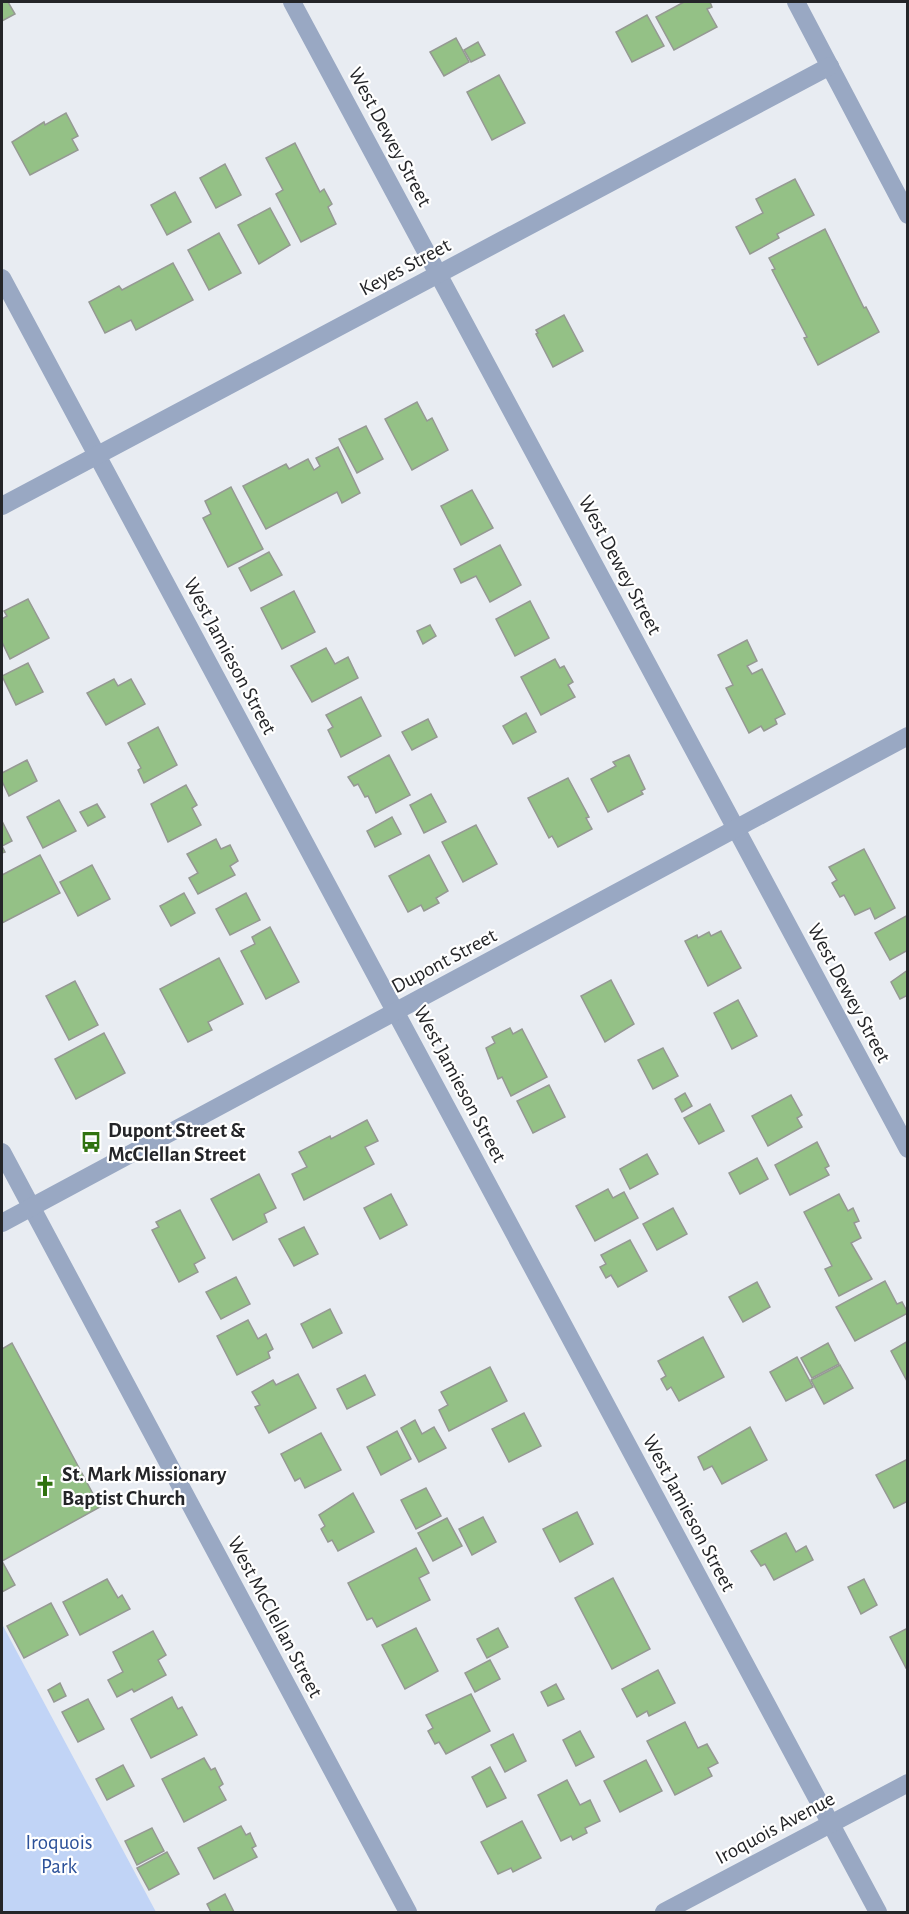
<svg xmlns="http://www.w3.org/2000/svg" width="909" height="1914" font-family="'Alegreya Sans',sans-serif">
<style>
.green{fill:#c1d4f6}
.building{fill:#94c186;stroke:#959993;stroke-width:1.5}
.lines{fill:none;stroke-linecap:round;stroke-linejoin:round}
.minor{stroke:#99a8c3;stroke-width:18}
.labels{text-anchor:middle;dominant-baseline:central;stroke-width:4.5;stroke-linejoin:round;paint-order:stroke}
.street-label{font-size:21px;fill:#242528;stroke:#fff}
.poi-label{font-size:21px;font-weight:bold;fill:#242528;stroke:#fff;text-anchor:start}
.park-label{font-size:21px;fill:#2c5199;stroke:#fff}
</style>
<rect width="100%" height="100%" fill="#e8ecf2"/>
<path class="green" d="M2,1624L156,1912H2Z"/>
<g class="building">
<path d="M2,2H8L15,14L2,21Z"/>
<path d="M684,2H710L712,7L707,9L717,27L674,50L656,17Z"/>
<path d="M647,15L664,46L632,62L616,32Z"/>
<path d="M456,38L469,62L444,76L430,52Z"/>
<path d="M478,42L485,55L471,62L464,50Z"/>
<path d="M499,75L525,123L492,140L467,92Z"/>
<path d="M66,113L78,136L72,139L78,150L30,175L12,142L44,122L45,125Z"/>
<path d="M295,143L320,192L324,189L332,204L328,207L336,224L301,242L276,194L283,190L266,158Z"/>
<path d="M225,164L241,195L216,208L200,178Z"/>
<path d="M795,179L814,215L777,234L779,238L750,254L736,227L763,213L756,199Z"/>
<path d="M175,192L191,222L167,235L151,205Z"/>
<path d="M270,208L290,245L259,264L238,225Z"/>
<path d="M825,229L864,308L866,307L879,332L818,365L804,338L807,337L772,270L775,269L769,258Z"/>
<path d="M219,233L241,273L209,290L188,250Z"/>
<path d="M173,263L193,300L136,330L131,320L105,333L89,302L119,286L122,290Z"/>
<path d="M564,315L583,351L553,367L536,334L538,333L536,330Z"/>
<path d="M417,402L427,421L432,418L448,450L412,470L385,419Z"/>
<path d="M366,426L383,459L357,473L339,439Z"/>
<path d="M338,447L360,493L342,503L337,492L266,529L243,486L286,464L289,469L308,459L314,470L320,466L316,458Z"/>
<path d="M231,487L263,549L228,567L203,518L211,514L205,501Z"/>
<path d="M472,490L493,528L461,545L441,506Z"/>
<path d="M500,545L521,585L490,602L476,576L461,583L454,569Z"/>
<path d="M269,552L282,575L251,591L239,568Z"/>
<path d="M294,591L315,632L282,649L261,608Z"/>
<path d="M28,599L49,638L10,659L2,642V619L7,616L4,611Z"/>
<path d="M530,601L549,638L515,656L496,619Z"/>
<path d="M430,625L436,636L423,644L417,631Z"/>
<path d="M747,640L757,661L747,666L752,674L762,669L785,714L775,719L777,724L764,731L761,726L749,733L726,688L733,685L718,655Z"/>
<path d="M326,648L335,664L348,657L358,678L312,702L291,666Z"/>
<path d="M555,659L560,668L564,666L573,682L568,685L575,697L541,715L521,677Z"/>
<path d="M28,663L43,692L16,705L2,676Z"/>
<path d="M114,679L118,686L131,679L145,704L106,725L87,693Z"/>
<path d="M361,697L381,736L341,757L328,730L333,727L326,715Z"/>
<path d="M526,713L536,732L513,744L503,726Z"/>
<path d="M428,719L437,737L412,750L402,732Z"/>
<path d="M158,727L177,765L144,783L138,770L141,768L128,743Z"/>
<path d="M389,755L410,795L376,813L368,796L365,797L358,784L354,786L348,777Z"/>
<path d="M629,755L645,789L641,791L643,794L608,812L591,779L616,766L613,762Z"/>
<path d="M27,760L37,781L9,796L2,781V773Z"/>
<path d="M568,778L589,817L586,818L592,829L558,847L552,836L549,838L528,798Z"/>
<path d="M186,785L197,805L192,808L201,825L168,842L151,804Z"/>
<path d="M431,794L446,822L424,833L410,805Z"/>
<path d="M59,800L76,831L43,848L27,817Z"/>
<path d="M97,804L105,817L88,826L80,812Z"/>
<path d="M392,817L401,834L375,847L367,831Z"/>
<path d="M2,821L12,841L2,846L5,852L2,853Z"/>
<path d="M476,825L497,864L463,882L442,842Z"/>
<path d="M216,839L221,849L230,845L238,861L230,866L235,875L198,894L189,878L198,873L187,854Z"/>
<path d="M864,849L895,908L875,919L870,908L855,915L844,895L840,897L832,883L837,880L829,867Z"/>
<path d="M40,855L60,893L2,923V875Z"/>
<path d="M429,855L448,891L436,898L439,903L424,911L421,905L408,912L389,876Z"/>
<path d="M92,865L110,899L78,916L60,882Z"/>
<path d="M184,893L195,913L171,926L160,906Z"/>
<path d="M246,893L260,920L230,935L216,909Z"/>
<path d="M908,915V950L890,960L875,933Z"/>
<path d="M270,927L299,982L266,999L241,951L255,944L252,937Z"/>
<path d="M721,931L741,968L708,986L685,941L697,935L698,938L709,932L711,936Z"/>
<path d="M219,958L243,1004L208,1022L212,1030L188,1042L160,989Z"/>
<path d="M908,970V995L900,999L891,982Z"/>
<path d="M611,980L634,1024L605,1042L581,996Z"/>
<path d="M75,981L98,1025L69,1040L46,996Z"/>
<path d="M738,1000L757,1036L732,1049L714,1013Z"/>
<path d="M510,1028L513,1034L522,1029L547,1077L511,1096L502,1077L498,1079L486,1048L495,1043L492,1037Z"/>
<path d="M104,1033L125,1073L76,1099L55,1059Z"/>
<path d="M663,1048L678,1076L653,1089L638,1060Z"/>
<path d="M549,1085L565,1117L533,1133L517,1101Z"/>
<path d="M685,1093L692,1106L682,1112L675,1099Z"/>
<path d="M791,1095L802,1115L797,1118L802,1127L768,1146L752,1116Z"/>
<path d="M710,1104L724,1131L699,1144L684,1118Z"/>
<path d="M367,1120L378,1141L365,1147L374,1164L304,1200L292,1174L307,1167L299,1152L330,1136L331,1139Z"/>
<path d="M817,1142L829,1166L825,1168L829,1175L790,1195L775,1165Z"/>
<path d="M647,1154L658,1174L630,1189L620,1169Z"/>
<path d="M757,1158L768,1179L740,1194L729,1173Z"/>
<path d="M259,1174L276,1208L264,1214L267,1222L233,1240L211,1199Z"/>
<path d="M608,1189L613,1198L624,1192L638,1218L595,1241L576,1206Z"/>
<path d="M391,1194L407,1225L380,1239L364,1208Z"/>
<path d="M839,1194L848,1211L853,1208L859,1221L854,1223L861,1238L851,1243L872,1279L839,1296L825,1269L832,1266L804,1212Z"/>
<path d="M673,1208L687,1234L657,1250L643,1224Z"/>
<path d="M180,1210L205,1258L194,1264L198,1272L179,1282L152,1230L159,1227L156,1222Z"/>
<path d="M304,1227L318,1254L294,1266L279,1239Z"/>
<path d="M630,1240L647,1271L618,1287L611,1275L606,1278L600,1267L606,1264L601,1255Z"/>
<path d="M236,1277L250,1304L221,1319L206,1292Z"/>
<path d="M885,1281L897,1304L902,1302L908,1313L855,1341L836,1307Z"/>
<path d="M757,1282L770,1307L743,1322L729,1297Z"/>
<path d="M330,1309L342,1333L313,1348L301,1324Z"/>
<path d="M248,1320L258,1339L266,1334L273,1349L268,1352L270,1358L237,1375L217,1336Z"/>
<path d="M703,1337L724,1377L679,1401L671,1387L667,1390L661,1379L666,1376L658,1361Z"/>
<path d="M908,1341V1383L891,1351Z"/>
<path d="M12,1343L100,1507L2,1561L15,1585L2,1592V1349Z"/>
<path d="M828,1343L839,1364L812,1378L801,1358Z"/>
<path d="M797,1357L813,1387L786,1401L770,1372Z"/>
<path d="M840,1365L853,1388L824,1404L811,1380Z"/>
<path d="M490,1367L507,1401L449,1431L439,1410L448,1405L441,1392Z"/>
<path d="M298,1374L316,1408L269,1433L255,1407L260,1405L252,1392L273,1380L276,1385Z"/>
<path d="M365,1375L375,1395L347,1409L337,1389Z"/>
<path d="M524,1413L541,1446L509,1462L492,1429Z"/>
<path d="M415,1420L422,1434L434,1427L446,1448L419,1462L401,1428Z"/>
<path d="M750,1427L767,1460L722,1484L712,1466L704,1470L698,1457Z"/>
<path d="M397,1431L411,1459L381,1475L367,1447Z"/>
<path d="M321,1433L341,1470L305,1488L300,1478L295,1481L281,1454Z"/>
<path d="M908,1459V1501L894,1508L876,1475Z"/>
<path d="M426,1488L441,1516L416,1529L401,1500Z"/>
<path d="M353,1493L374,1532L338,1551L332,1540L328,1542L321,1529L325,1526L319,1515Z"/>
<path d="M577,1512L593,1544L560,1562L543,1529Z"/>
<path d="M483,1517L496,1542L472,1555L459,1529Z"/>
<path d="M447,1518L462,1546L433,1561L418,1533Z"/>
<path d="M786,1533L796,1552L806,1546L813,1560L774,1580L765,1564L761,1566L751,1551Z"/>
<path d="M416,1548L429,1573L419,1578L430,1600L377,1627L372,1618L367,1620L348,1583Z"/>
<path d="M613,1578L650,1649L612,1669L575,1598Z"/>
<path d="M107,1579L118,1598L122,1595L130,1609L80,1635L63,1602Z"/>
<path d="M864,1579L877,1605L861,1614L848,1587Z"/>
<path d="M51,1603L68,1635L24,1658L7,1626Z"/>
<path d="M416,1628L438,1671L405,1689L382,1645Z"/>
<path d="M498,1628L508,1647L487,1658L477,1639Z"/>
<path d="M908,1628V1667L906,1668L890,1637Z"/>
<path d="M153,1631L166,1655L158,1660L166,1675L134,1692L132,1689L117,1697L108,1680L123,1672L113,1652Z"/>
<path d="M490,1660L500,1679L475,1692L465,1673Z"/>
<path d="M658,1670L675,1703L649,1716L647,1711L637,1717L622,1689Z"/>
<path d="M60,1683L66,1696L54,1702L48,1690Z"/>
<path d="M556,1684L564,1699L548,1706L541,1692Z"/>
<path d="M471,1694L490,1731L446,1754L439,1742L435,1744L428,1731L433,1728L426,1715Z"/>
<path d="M172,1697L178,1709L182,1707L197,1735L151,1758L131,1719Z"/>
<path d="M88,1699L104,1729L78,1742L62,1712Z"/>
<path d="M685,1722L698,1748L707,1744L718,1763L708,1768L712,1776L675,1795L647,1741Z"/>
<path d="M580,1731L594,1757L576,1766L563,1740Z"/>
<path d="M513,1734L526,1761L505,1772L491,1745Z"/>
<path d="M204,1758L211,1770L215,1768L223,1784L219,1787L226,1800L184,1822L162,1779Z"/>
<path d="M646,1760L662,1791L620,1812L604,1781Z"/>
<path d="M123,1765L134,1786L107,1800L96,1779Z"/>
<path d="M490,1767L506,1798L487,1807L472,1777Z"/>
<path d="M567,1780L580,1805L590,1800L600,1821L585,1828L587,1833L573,1840L571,1836L561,1841L538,1795Z"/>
<path d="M522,1821L541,1858L513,1872L511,1868L498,1874L481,1842Z"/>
<path d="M241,1826L246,1835L250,1833L256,1846L252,1848L257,1857L214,1879L198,1848Z"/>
<path d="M152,1828L164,1851L137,1865L125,1841Z"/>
<path d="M167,1852L179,1874L149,1890L137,1868Z"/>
<path d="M225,1894L234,1912H211L207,1904Z"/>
</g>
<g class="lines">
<g class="minor">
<path d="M292,2L908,1149"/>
<path d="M796,2L908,215"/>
<path d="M2,278L878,1912"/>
<path d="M2,506L830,66"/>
<path d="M2,1152L408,1912"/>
<path d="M2,1223L908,736"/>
<path d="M664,1912L908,1783"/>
</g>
</g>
<defs>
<symbol id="bus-bare" viewBox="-9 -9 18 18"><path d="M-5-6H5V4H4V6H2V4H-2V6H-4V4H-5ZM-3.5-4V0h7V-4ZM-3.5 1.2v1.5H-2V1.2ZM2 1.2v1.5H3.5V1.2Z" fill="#30720f" stroke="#fff" stroke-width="2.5" paint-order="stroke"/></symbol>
<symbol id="church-bare" viewBox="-9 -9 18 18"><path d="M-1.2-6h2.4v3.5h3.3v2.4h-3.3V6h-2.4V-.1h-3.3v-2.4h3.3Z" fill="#30720f" stroke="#fff" stroke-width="2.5" paint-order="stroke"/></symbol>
</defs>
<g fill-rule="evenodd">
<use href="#bus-bare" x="76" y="1127" width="30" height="30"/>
<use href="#church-bare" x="30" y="1471" width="30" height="30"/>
</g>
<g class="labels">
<g class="street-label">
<text transform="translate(390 137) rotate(62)">West Dewey Street</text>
<text transform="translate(405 267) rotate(-28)">Keyes Street</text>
<text transform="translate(620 565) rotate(62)">West Dewey Street</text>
<text transform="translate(230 656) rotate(62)">West Jamieson Street</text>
<text transform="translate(444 961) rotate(-28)">Dupont Street</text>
<text transform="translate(849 993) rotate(62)">West Dewey Street</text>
<text transform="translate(460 1084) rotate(62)">West Jamieson Street</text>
<text transform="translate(689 1513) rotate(62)">West Jamieson Street</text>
<text transform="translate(275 1617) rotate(62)">West McClellan Street</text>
<text transform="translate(775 1828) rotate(-28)">Iroquois Avenue</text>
</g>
<g class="poi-label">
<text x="108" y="1130">Dupont Street &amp;<tspan x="108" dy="24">McClellan Street</tspan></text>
<text x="62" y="1474">St. Mark Missionary<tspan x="62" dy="24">Baptist Church</tspan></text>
</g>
<g class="park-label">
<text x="59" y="1842">Iroquois<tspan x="59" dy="24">Park</tspan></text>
</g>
</g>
<rect width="909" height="1914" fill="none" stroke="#242528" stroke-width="6"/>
</svg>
